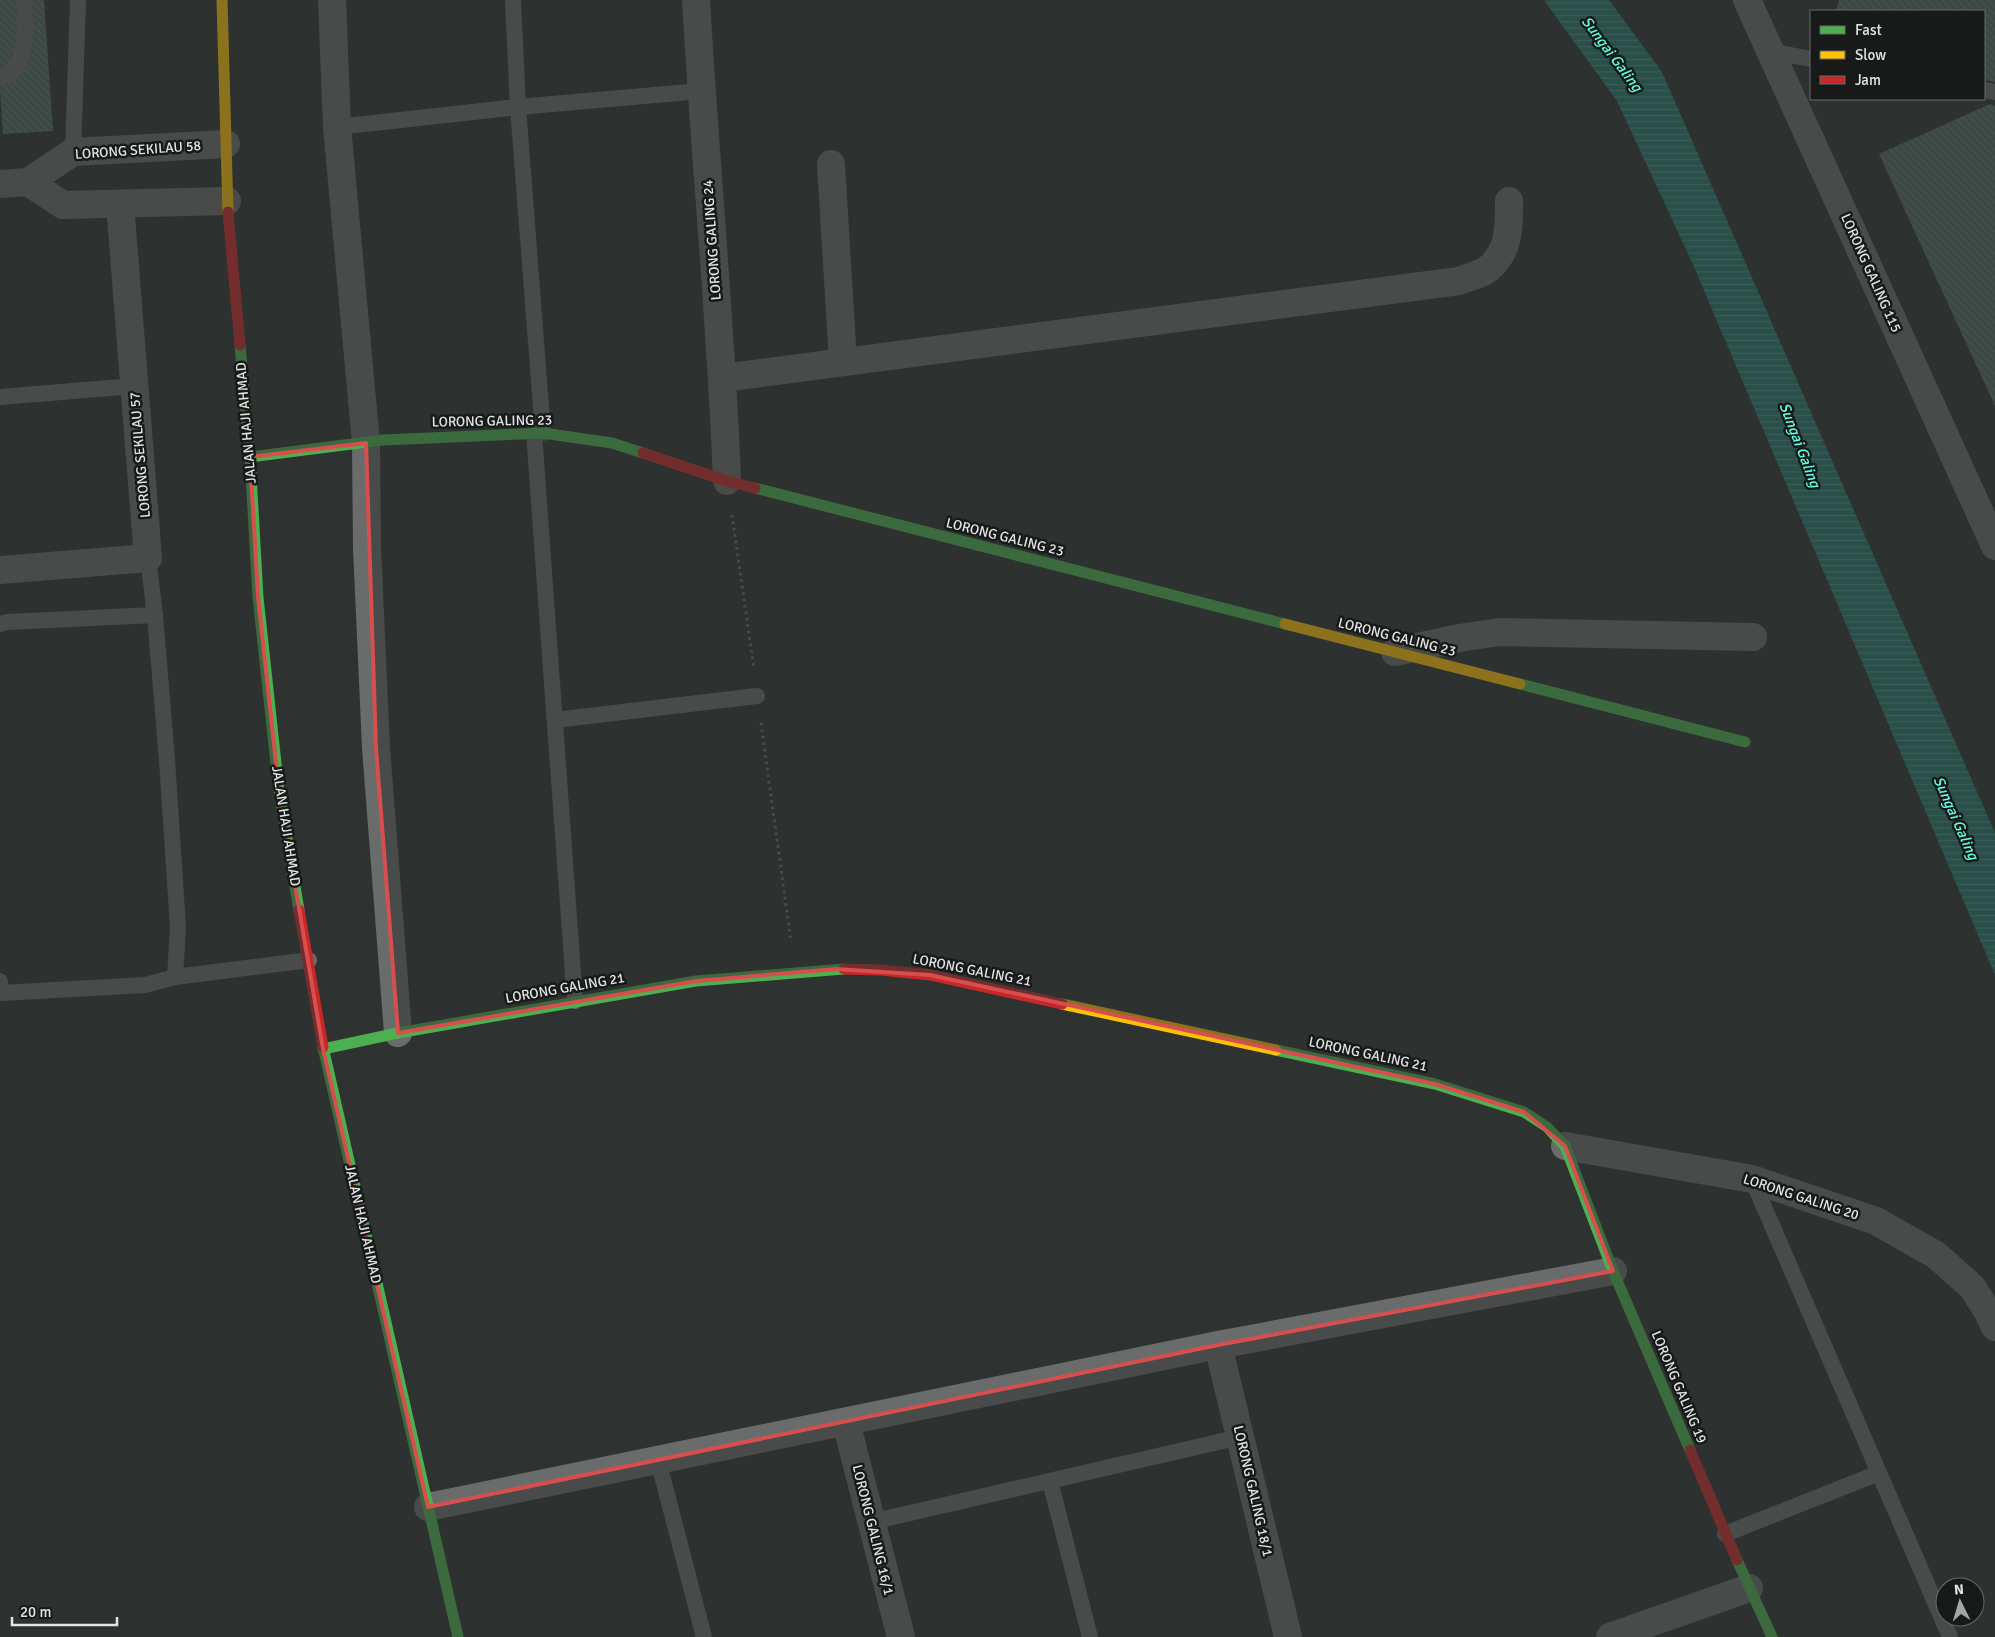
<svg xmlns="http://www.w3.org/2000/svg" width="1995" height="1637" font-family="Signika,sans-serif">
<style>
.water{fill:url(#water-rules)}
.building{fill:url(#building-back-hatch)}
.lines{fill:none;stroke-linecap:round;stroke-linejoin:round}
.path{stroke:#6c6e6d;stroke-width:3;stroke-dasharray:2.5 4;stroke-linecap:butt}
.lane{stroke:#696c6b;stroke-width:16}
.street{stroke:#696c6b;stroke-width:28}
.fast{stroke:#4caf50;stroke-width:11}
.slow{stroke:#ffc107;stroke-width:11}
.jam{stroke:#c62828;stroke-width:11}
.marked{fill:none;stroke:#d84e4e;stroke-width:4;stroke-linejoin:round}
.labels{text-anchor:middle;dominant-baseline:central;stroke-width:5;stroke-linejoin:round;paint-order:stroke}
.street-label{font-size:14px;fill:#e2e5e4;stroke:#171a19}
.water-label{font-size:15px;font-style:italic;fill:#63fce2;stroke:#171a19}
</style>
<defs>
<pattern id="water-rules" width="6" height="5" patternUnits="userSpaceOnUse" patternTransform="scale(1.25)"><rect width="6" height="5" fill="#257468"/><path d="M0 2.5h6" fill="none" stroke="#4f8e85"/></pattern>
<pattern id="building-back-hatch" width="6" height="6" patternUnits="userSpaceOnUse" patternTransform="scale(1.25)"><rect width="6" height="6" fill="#4c645f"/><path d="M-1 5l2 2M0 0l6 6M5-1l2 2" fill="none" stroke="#667a76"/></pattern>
</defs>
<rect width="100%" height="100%" fill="#2e3230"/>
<path class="water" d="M1544,0H1609L1662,72L1995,833V975L1691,260L1617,101Z"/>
<g class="building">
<path d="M0,0H44L53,131L3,134L0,90Z"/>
<path d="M1839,0H1995V82L1984,80V11H1836Z"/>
<path d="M1990,104L1995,106V406L1879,154Z"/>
</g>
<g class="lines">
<g class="path">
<path d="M732,515L754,669"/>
<path d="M761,723L791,942"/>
</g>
<g class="lane">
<path d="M513,0L518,107L543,433"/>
<path d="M1770,51L1811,59"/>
<path d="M0,77C30,72 26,22 24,0"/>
<path d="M1984,90L1995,92"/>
<path d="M337,127L518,107L701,91"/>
<path d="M73,152L78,0"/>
<path d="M0,397L134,386"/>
<path d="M534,433L575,1001"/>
<path d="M148,558L155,615L167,760L178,927L175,977"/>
<path d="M0,624L7,622L155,615"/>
<path d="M555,720L757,696"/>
<path d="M0,981L1,993L145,985L175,977L309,960"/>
<path d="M1752,1179L1950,1637"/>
<path d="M658,1460L704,1637"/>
<path d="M1050,1481L1090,1637"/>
<path d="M871,1522L1240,1437"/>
<path d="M1725,1534L1879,1473"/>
</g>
<g class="street">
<path d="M332,0L337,127L366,443L367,548L376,748L398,1033"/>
<path d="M696,0C705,160 721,320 727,481"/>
<path d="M1747,0L1995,546"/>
<path d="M831,164L843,362"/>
<path d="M28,182L63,205L227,201"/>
<path d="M0,184L28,182L73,152L226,144"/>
<path d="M723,378L1459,281C1468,277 1481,275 1488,269C1510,251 1509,226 1509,201"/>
<path d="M0,570L148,558L120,204"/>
<path d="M1395,652L1459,638L1500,632L1753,637"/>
<path d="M1565,1146L1752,1179L1876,1221L1936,1255L1972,1287L1988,1312L1995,1327"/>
<path d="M1218,1345L1288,1637"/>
<path d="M846,1422L901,1637"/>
<path d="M428,1507L1218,1345L1613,1271"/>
<path d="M1610,1637L1749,1588"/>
</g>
<g class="fast">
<path d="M240,345L250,457L258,597L279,791L299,910"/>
<path d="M250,457L383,440L543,433L612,443L643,453"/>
<path d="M755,488L1285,624"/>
<path d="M1520,684L1745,742"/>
<path d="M323,1047L458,1637"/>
<path d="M323,1049L398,1033L696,981L844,969"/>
<path d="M1276,1050L1435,1084L1524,1112L1547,1127L1565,1146L1613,1271L1690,1450"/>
<path d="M1737,1560L1772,1637"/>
</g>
<g class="slow">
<path d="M222,0L228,212"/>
<path d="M1285,624L1520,684"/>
<path d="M1062,1004L1276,1050"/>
</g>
<g class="jam">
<path d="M228,212L240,345"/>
<path d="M643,453L727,481L755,488"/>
<path d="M299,910L323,1047"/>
<path d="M844,969L881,970L930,975L1062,1004"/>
<path d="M1690,1450L1737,1560"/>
</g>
</g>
<path d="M0 0H1995V1637H0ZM366,443L376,748L398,1033L696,981L836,969L930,975L1435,1084L1524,1112L1565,1146L1613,1271L1218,1345L428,1507L323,1049L279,791L258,597L250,457Z" fill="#2e3230" fill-opacity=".55" fill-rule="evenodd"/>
<path class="marked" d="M366,443L376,748L398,1033L696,981L836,969L930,975L1435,1084L1524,1112L1565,1146L1613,1271L1218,1345L428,1507L323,1049L279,791L258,597L250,457Z"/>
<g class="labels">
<g class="street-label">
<text transform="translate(138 150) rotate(-4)">LORONG SEKILAU 58</text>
<text transform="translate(712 240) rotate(-94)">LORONG GALING 24</text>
<text transform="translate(1871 273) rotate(66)">LORONG GALING 115</text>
<text transform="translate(492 421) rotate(-1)">LORONG GALING 23</text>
<text transform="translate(246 423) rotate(-95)">JALAN HAJI AHMAD</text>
<text transform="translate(140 455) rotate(-95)">LORONG SEKILAU 57</text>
<text transform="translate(1005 537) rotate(14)">LORONG GALING 23</text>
<text transform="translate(1397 637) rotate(14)">LORONG GALING 23</text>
<text transform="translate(286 826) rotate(81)">JALAN HAJI AHMAD</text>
<text transform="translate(972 970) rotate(11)">LORONG GALING 21</text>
<text transform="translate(565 988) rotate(-10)">LORONG GALING 21</text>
<text transform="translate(1368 1054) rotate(12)">LORONG GALING 21</text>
<text transform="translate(1801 1197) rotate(18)">LORONG GALING 20</text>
<text transform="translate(363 1224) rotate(77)">JALAN HAJI AHMAD</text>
<text transform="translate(1679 1387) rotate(67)">LORONG GALING 19</text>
<text transform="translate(1253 1491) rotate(77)">LORONG GALING 18/1</text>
<text transform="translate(873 1530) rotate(76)">LORONG GALING 16/1</text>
</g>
<g class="water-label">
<text transform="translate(1612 54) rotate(53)">Sungai Galing</text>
<text transform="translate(1800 445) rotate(69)">Sungai Galing</text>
<text transform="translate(1956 818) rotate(66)">Sungai Galing</text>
</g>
</g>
<rect x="1810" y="10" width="175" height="90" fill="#171a19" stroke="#686b6a"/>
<rect x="1820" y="26" width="25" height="8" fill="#4caf50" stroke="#686b6a"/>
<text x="1855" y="35" font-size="15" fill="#e2e5e4">Fast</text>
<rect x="1820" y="51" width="25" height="8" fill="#ffc107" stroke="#686b6a"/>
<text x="1855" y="60" font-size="15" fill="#e2e5e4">Slow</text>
<rect x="1820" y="76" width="25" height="8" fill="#c62828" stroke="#686b6a"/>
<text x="1855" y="85" font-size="15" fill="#e2e5e4">Jam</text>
<g transform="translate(1960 1602) rotate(355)"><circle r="24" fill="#171a19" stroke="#686b6a"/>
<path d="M0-4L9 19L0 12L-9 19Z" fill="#a3a6a5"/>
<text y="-8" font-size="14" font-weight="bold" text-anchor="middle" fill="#e2e5e4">N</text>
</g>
<path d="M12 1617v8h105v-8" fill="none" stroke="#e2e5e4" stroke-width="2.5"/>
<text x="20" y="1617" font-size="15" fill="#e2e5e4" stroke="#171a19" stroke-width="4" paint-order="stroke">20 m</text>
</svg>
